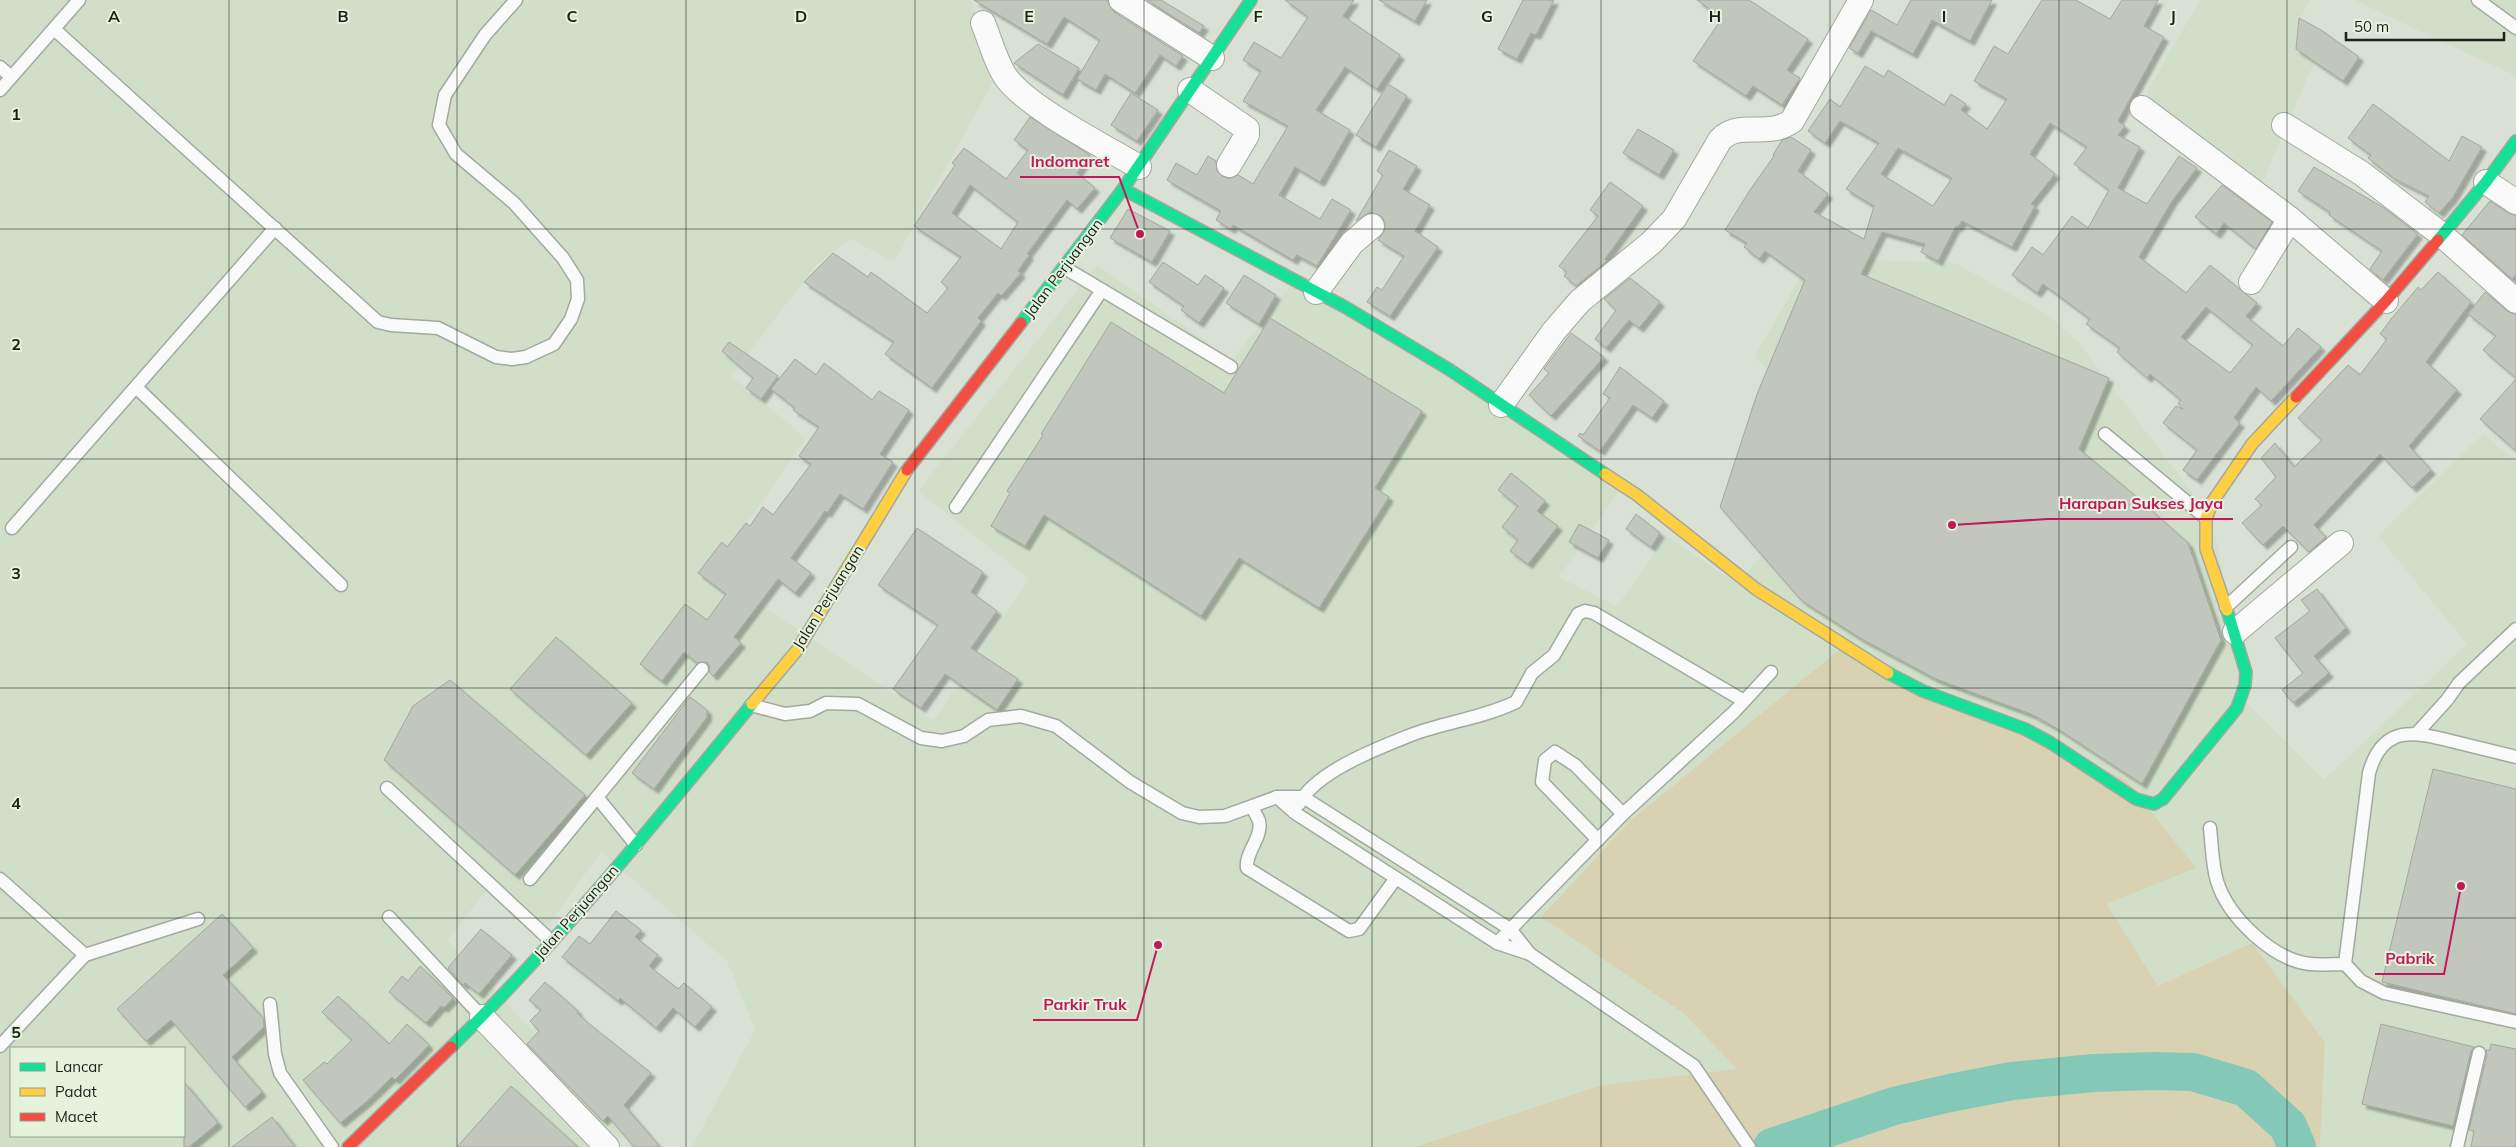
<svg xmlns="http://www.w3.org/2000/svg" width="2516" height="1147" font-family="Mulish,sans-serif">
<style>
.built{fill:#d1dfc9;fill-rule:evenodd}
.green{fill:#d8d2b3}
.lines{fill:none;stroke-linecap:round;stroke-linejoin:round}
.river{stroke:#84c9b8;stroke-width:38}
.building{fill:#c2c7bd;stroke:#a3a79d;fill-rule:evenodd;filter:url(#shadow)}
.lane-casing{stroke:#a3a9a0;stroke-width:15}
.street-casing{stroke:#a3a9a0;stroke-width:26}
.fast-casing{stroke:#a3a9a0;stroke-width:14}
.slow-casing{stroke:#a3a9a0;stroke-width:14}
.jam-casing{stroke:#a3a9a0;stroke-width:14}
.lane{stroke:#f9faf9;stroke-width:12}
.street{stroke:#f9faf9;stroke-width:24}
.fast{stroke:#16e098;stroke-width:11}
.slow{stroke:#ffcf43;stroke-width:11}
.jam{stroke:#f24e42;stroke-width:11}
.grid{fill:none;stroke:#1b2018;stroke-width:1;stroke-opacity:0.55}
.labels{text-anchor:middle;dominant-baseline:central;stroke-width:4;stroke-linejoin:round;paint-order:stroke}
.street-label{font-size:15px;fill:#1b2018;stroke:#e5f3dd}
.grid-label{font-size:16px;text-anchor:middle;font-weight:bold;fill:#1b2018;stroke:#e5f3dd;stroke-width:4;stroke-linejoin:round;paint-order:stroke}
.leader{fill:none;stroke:#c2185b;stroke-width:2}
.callout-dot{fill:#c2185b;stroke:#e5f3dd;stroke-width:2}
.callout-label{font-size:16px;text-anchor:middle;font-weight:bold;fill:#c2185b;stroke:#e5f3dd;stroke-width:4;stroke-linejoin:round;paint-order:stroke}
</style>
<defs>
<filter id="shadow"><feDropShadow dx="4.5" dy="4.5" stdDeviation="1" flood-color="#0004"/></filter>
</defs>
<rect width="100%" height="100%" fill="#d9e1d5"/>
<g class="built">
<path d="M0,0H969L972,3L994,80L894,262L851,239L816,265L731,376L806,438L732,545L739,589L933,721L1029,579L918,491L1097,265L1232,360L1294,281L1622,487L1559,577L1617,606L1667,536L1737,584L1796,517L1818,432L1755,356L1811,258L1955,263L2050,316L2079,343L2193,494L2217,541L2243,699L2324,780L2467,644L2378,536L2484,433L2516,462V1147H2320L2325,1042L2252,943L2158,986L2107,904L1840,649L1630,821L1541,917L1683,1013L1737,1069L1602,1085L1415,1147H692L755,1030L727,961L601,852L544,931L491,884L448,940L626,1132L610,1147H0ZM11,1048H184V1136H11Z"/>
<path d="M2200,0H2310L2295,29L2319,51L2259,191L2146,94Z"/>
<path d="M2354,0H2516V76Z"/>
</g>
<path class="green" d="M1840,649L2126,780L2196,868L2107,904L2158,986L2252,943L2325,1042L2320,1147H1415L1602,1085L1737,1069L1683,1013L1541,917L1630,821Z"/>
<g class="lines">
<path class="river" d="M1772,1147L1894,1106L1950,1093L2012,1081L2093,1073L2154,1071L2193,1072L2246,1088L2288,1126L2297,1147"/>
</g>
<g class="building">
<path d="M974,0H1107L1114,12L1183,56L1176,66L1160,55L1135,93L1105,74L1096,90L1077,79L1100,40L1064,17L1047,44Z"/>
<path d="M1147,0H1161L1204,26L1199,33Z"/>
<path d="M1285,0H1354L1343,16L1400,55L1377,89L1345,67L1316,110L1350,130L1320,182L1295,167L1279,195L1320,219L1332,199L1351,210L1317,266L1297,255L1293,260L1233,225L1231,229L1224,225L1216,220L1221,211L1167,180L1176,163L1197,175L1208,156L1216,161L1217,171L1222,176L1229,179L1238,175L1253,184L1288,126L1243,101L1261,71L1243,60L1254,42L1281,58L1308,17Z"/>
<path d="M1379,0H1427L1415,21Z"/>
<path d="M1523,0H1554L1536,35L1531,33L1517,59L1498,49Z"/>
<path d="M1697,0H1749L1808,39L1787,70L1800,78L1782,105L1753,86L1746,96L1693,61L1722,18Z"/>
<path d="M1911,0H1992L1970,41L1932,20L1913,54L1871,31L1858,53L1849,48L1871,10L1897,25Z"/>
<path d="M2042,0H2076L2110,19L2122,0H2158L2144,26L2164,37L2118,121L2125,126L2118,135L2140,147L2118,188L2147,204L2179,156L2197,168L2172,201L2139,257L2186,293L2210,265L2257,303L2246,316L2283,346L2298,328L2321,347L2271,401L2256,387L2234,418L2240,423L2197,480L2183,470L2197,450L2163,423L2176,406L2183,409L2178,404L2181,400L2150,374L2147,378L2117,352L2120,348L2086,324L2090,319L2043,284L2037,293L2012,275L2032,247L2043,255L2072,216L2088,228L2109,190L2074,164L2087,147L2050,123L2030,154L2055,174L2031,204L2035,206L2012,247L1962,221L1958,227L1956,226L1938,261L1921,252L1925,244L1882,232L1861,274L2109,378L2079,449L2132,493L2188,543L2221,640L2142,784L2058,729L2031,714L1936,679L1860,638L1801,600L1720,507L1757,394L1805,280L1765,251L1759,259L1744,247L1747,243L1725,230L1750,190L1774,156L1773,155L1782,140L1791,137L1811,150L1798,171L1828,194L1814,212L1864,239L1874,206L1846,189L1879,143L1840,121L1825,143L1808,131L1830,99L1840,107L1865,66L1884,77L1888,70L1944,105L1951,94L1966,104L1961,110L1987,129L2007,99L1974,81L1994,46L2008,54ZM1898,148L1952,178L1933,206L1881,174ZM2206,307L2253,345L2230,373L2181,337Z"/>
<path d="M2299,18L2321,30L2359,57L2343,81L2296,49Z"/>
<path d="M1038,44L1079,68L1063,95L1014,63Z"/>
<path d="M1388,84L1407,96L1376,147L1356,135Z"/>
<path d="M1131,93L1158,110L1137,141L1111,125Z"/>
<path d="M2373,104L2449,161L2462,136L2482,147L2453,197L2439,213L2425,202L2429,196L2395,179L2368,158L2371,155L2348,138Z"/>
<path d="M1030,117L1090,155L1077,173L1095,188L1077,209L1067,200L1027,254L1029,255L1018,271L1021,273L1001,296L998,293L978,318L981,321L932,388L885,354L894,342L804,282L833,253L868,277L871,272L927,313L948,288L941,282L961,257L914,226L955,165L952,163L964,148L1006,179L1028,150L1014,140ZM970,185L1018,222L1001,249L952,213Z"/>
<path d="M1638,129L1674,150L1659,175L1623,153Z"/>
<path d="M1389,150L1417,166L1403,189L1430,205L1415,231L1438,247L1390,316L1367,302L1377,287L1382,290L1404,256L1378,240L1385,230V223L1382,217L1370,212L1356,221L1383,175L1377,171Z"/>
<path d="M2314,167L2384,208L2418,234L2383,280L2370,269L2382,251L2329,215L2330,212L2298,191Z"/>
<path d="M1610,182L1643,206L1605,259L1607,261L1576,286L1564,276L1567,272L1559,266L1598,216L1590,210Z"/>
<path d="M2222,185L2272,222L2256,249L2224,223L2216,234L2195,217Z"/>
<path d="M2490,201L2508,213L2516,216V275L2512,279L2462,235Z"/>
<path d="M1128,209L1170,231L1152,262L1110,238Z"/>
<path d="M1163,262L1198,285L1205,275L1224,288L1199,323L1181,310L1184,306L1149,282Z"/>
<path d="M2438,272L2471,302L2426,362L2457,390L2409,446L2431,470L2412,488L2380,454L2314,525L2326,537L2309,552L2283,526L2263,545L2242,523L2262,505L2255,499L2276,477L2261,458L2275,443L2294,467L2322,440L2298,418L2348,365L2360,375L2387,339L2380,334L2392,318L2418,287L2421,290Z"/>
<path d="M1244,275L1276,295L1259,324L1226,303Z"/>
<path d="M1630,278L1660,302L1639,328L1629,320L1606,348L1595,339L1616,310L1604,299Z"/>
<path d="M2485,292L2507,311L2516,314V378L2483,350L2496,336L2468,314Z"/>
<path d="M1270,318L1422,411L1375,488L1389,497L1319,608L1239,558L1201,616L1044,515L1025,546L991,526L1010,493L1007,491L1043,435L1041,434L1111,322L1224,393Z"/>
<path d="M1571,333L1604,357L1551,416L1529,395L1549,373L1544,369Z"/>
<path d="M729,342L778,376L761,399L746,388L753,378L722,351Z"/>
<path d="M795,359L816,375L824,363L872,400L879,391L909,410L880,454L893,462L863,509L840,494L827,513L825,511L791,558L811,573L795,593L778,579L734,637L741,643L713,676L709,672L710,667L707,662L697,663L684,652L662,681L640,664L685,604L707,620L726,594L698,573L722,542L727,547L746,523L750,526L763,507L773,515L811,464L799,456L819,427L793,410L795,408L771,389Z"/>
<path d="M1620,367L1664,401L1652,418L1633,405L1600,451L1578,436L1580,433L1583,435L1610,398L1603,394Z"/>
<path d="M2516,379V451L2480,419Z"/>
<path d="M1511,473L1545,501L1537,511L1558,526L1528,564L1510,551L1518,540L1502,527L1518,506L1498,490Z"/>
<path d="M1636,514L1660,533L1651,547L1626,529Z"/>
<path d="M1579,524L1609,540L1598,558L1569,542Z"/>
<path d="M917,528L983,572L971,592L997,611L971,648L1018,679L997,710L945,674L921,708L893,689L938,625L878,585Z"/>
<path d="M2317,589L2346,628L2314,656L2329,673L2293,703L2282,690L2303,673L2275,638L2310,611L2301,600Z"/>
<path d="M556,637L632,703L586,755L510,689Z"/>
<path d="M450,680L585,795L515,875L384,760L413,706Z"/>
<path d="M690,697L707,710V717L654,789L632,773Z"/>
<path d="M2433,769L2516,789V1014L2382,982Z"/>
<path d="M616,911L641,930L635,937L658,955L649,966L678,989L684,983L712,1007L695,1027L673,1008L656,1028L620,998L618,1001L562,957L579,936L590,944Z"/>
<path d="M222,914L253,948L223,975L263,1018L264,1027L232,1057L262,1092L245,1107L171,1020L146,1041L117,1009Z"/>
<path d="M481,929L512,955L479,994L465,983L463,985L448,968Z"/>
<path d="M420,966L453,998L444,1008L441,1006L426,1023L389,992L402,976L408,981Z"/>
<path d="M545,982L578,1011L577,1013L588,1023L651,1073L624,1105L660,1147H634L608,1116L603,1121L527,1044L539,1031L530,1021L541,1010L529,1000Z"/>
<path d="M338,996L389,1044L407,1024L429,1045L395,1080L392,1077L366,1102L340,1123L303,1080L324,1062L327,1064L352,1040L322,1012Z"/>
<path d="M2381,1024L2474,1047L2471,1051L2453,1126L2362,1104Z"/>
<path d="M2491,1044L2516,1049V1147H2471L2474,1131L2469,1130L2487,1055L2486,1050H2490Z"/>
<path d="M184,1082L218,1123L189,1147H184Z"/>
<path d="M511,1086L578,1147H457Z"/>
<path d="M272,1117L295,1147H232Z"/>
</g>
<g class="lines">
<defs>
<g id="lane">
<path d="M2478,0L2516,28"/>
<path d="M54,29L378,322L391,325L438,328L496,357L512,359L526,357L554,344L571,319L578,299L577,280L563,258L514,203L456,154L439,125L445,95L485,35L516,0"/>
<path d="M0,67L11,77"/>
<path d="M0,90L79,0"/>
<path d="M1065,268L1231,367"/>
<path d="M136,387L341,585"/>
<path d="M2105,434L2206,518"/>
<path d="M956,507L1102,290"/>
<path d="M12,528L275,228"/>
<path d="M2226,607L2291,547"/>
<path d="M751,705L785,714L810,711L826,703L858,704L921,738L942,741L964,736L988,720L1021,716L1056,726L1130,782L1182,813L1199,817L1225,816L1277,797H1303L1510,929L1530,954"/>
<path d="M2417,733L2447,700L2459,683L2516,629"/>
<path d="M387,788L551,941"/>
<path d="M597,797L636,845"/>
<path d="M1277,797L1295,813L1497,943L1530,954L1694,1066L1749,1147"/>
<path d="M1299,804C1315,772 1378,748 1411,735C1445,722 1483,718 1516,702L1532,673L1554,655L1578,614L1585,611L1594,613L1744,701"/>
<path d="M1252,807C1254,811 1257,816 1259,821C1263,837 1245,852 1247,868L1349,931L1359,929L1396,878"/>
<path d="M2210,828C2212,845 2212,865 2217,881C2228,917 2273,960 2310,964C2321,965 2333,964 2345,964L2361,981L2384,993L2516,1022"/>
<path d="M1598,840L1542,782L1545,760L1555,752L1575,765L1623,814"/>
<path d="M0,879L85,955"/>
<path d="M530,879L702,669"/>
<path d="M389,917L482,1017"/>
<path d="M1497,943L1623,814L1734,712L1771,672"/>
<path d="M2345,964L2369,773C2383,723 2415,732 2455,742C2476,747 2496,752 2516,757"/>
<path d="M270,1004L275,1054L280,1073L332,1147"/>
<path d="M0,1046L85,955L198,919"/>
<path d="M2457,1147L2479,1053"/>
</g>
<g id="street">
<path d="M1121,0L1212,58"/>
<path d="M983,23C990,40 995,60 1005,76C1026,107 1104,146 1139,167"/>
<path d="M1190,90L1247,129V135L1229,165"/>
<path d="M2142,108L2290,219L2386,301"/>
<path d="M2284,125L2361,173L2442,235L2516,301"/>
<path d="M2486,182L2516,202"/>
<path d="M2251,282L2290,219"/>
<path d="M1316,292L1352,243L1372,226"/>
<path d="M1501,405L1554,331L1580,301L1651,243L1674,219L1720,140C1740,119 1767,139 1792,121L1861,0"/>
<path d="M2235,632L2341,543"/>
<path d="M482,1017L607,1147"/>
</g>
<g id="fast">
<path d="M1123,189L1345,307L1450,370L1605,474"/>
<path d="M2438,240L2486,182L2516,141"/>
<path d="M1021,323L1123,189L1251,0"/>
<path d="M1888,673L1923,691L2025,729L2051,743L2136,799L2154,804L2163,799L2237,708L2245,685L2246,672L2227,610"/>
<path d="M451,1047C560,941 656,821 752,704"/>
</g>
<g id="slow">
<path d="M1605,474L1637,495L1756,589L1888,673"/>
<path d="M2227,610L2206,549V518L2213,501L2252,444L2296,397"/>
<path d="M752,704L798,649L907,470"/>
</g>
<g id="jam">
<path d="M2296,397L2386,301L2438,240"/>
<path d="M907,470L1021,323"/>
<path d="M348,1147L451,1047"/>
</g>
</defs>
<use href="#lane" class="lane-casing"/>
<use href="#street" class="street-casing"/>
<use href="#fast" class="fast-casing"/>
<use href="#slow" class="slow-casing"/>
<use href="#jam" class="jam-casing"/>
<use href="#lane" class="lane"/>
<use href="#street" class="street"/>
<use href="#fast" class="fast"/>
<use href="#slow" class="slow"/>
<use href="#jam" class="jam"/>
</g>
<path class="grid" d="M229,0V1147M457,0V1147M686,0V1147M915,0V1147M1144,0V1147M1372,0V1147M1601,0V1147M1830,0V1147M2059,0V1147M2287,0V1147M0,229H2516M0,459H2516M0,688H2516M0,918H2516"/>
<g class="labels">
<g class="street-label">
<text transform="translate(1063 268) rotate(-53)">Jalan Perjuangan</text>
<text transform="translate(828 597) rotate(-58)">Jalan Perjuangan</text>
<text transform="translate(576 912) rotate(-49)">Jalan Perjuangan</text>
</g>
</g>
<g class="grid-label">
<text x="114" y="22">A</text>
<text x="343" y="22">B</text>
<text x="572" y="22">C</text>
<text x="801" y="22">D</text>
<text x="1029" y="22">E</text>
<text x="1258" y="22">F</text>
<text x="1487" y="22">G</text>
<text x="1715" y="22">H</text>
<text x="1944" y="22">I</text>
<text x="2173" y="22">J</text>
<text x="16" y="120">1</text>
<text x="16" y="350">2</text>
<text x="16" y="579">3</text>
<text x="16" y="809">4</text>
<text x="16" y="1038">5</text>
</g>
<path class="leader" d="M1140 234L1119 177H1020M1952 525L2048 519H2233M2461 886L2444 974H2375M1158 945L1137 1020H1033"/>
<g class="callout-dot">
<circle cx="1140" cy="234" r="5"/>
<circle cx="1952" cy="525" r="5"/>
<circle cx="2461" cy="886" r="5"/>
<circle cx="1158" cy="945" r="5"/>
</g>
<g class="callout-label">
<text x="1070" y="167">Indomaret</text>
<text x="2141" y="509">Harapan Sukses Jaya</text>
<text x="2410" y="964">Pabrik</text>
<text x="1085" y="1010">Parkir Truk</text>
</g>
<rect x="10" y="1047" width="175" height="90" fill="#e5f3dd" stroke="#949f8e"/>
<rect x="20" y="1063" width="25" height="8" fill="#16e098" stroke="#949f8e"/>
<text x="55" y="1072" font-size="15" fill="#1b2018">Lancar</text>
<rect x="20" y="1088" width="25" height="8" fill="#ffcf43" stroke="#949f8e"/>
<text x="55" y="1097" font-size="15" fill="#1b2018">Padat</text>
<rect x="20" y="1113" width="25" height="8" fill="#f24e42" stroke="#949f8e"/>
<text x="55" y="1122" font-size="15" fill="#1b2018">Macet</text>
<path d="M2346 32v8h158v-8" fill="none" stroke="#1b2018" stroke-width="2.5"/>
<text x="2354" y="32" font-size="15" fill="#1b2018" stroke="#e5f3dd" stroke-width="4" paint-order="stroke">50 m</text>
</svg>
